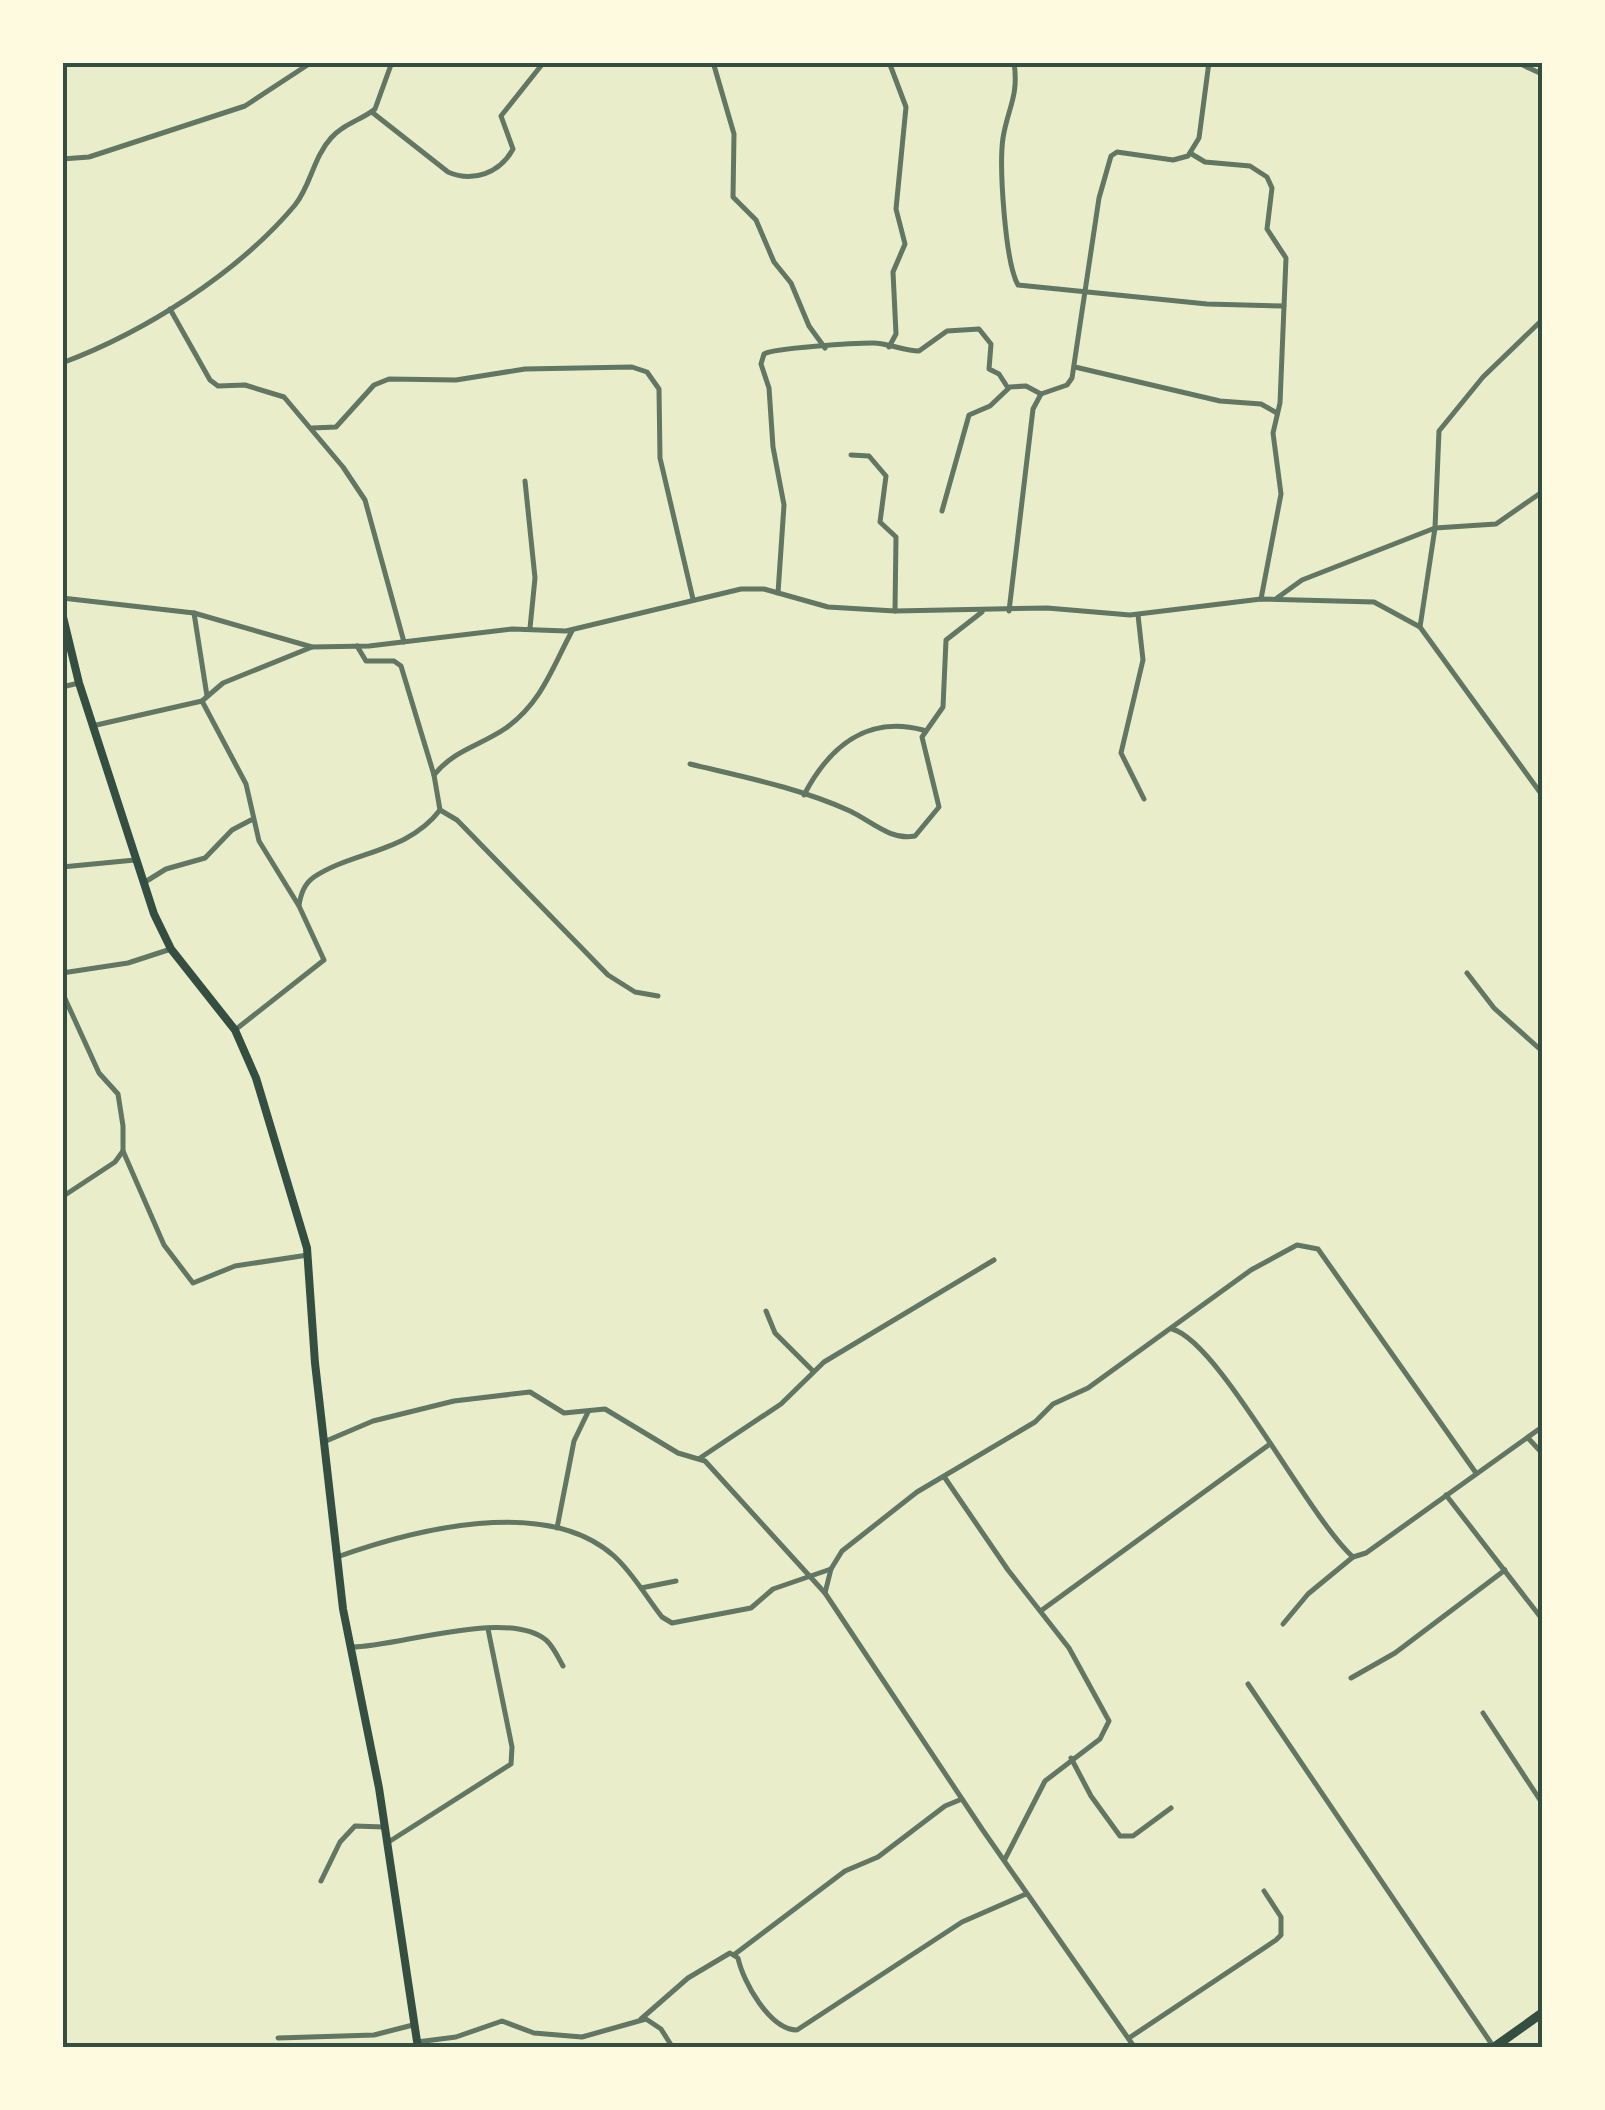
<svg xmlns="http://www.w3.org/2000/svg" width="1605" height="2110" font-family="'Titillium Web',sans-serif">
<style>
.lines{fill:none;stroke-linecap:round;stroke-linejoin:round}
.minor{stroke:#617663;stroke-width:5}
.secondary{stroke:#344e41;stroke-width:8}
.trunk{stroke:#344e41;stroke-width:9}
.neatline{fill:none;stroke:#344e41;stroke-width:4}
</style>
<rect width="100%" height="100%" fill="#e9edc9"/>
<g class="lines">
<g class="minor">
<path d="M713,62L734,134L733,197L756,220L774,262L791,283L809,326L825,348"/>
<path d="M1014,62C1019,97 1008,107 1003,138C999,166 1005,262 1018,285L1207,304L1284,306"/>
<path d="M1516,62L1542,74"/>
<path d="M373,113L448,172C473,183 500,173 513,149L501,116L544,62"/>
<path d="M1190,153L1205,162L1250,166L1267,177L1272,188L1267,229L1286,258L1280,403L1273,433L1281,494L1261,599"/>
<path d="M62,159L89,157L245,106L312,62"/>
<path d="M170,309L210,380L218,386L245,385L284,397L343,467L365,500L404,642"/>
<path d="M889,347L896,334L893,272L905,244L896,209L906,107L889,62"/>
<path d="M62,363C145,332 238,273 295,205C311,185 313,158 331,138C344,123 362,120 375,109L392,62"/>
<path d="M1075,367L1220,401L1261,404L1277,413"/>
<path d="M312,428L336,427L374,385L389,379L456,380L525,369L632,367L647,372L659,389L660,458L693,599"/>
<path d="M851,455L869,456L886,476L880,522L896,537L895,611"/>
<path d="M525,481L535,578L530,628"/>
<path d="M942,511L969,415L990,406L1010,387L1026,386L1041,394"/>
<path d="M778,593L784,505L773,447L769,388L761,364L764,354C773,348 856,343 873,343C888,343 904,351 919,351L947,331L979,329L991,344L989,369L999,374L1008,388"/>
<path d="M62,598L194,613L312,647L369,646L512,629L566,631L741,589H764L828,607L895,611L1047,608L1130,615L1261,599L1374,602L1420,627L1542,795"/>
<path d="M1277,598L1302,580L1435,528L1496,524L1542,492"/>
<path d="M1009,611L1033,409L1041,394L1067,385L1072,378L1099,198L1111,156L1117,152L1173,160L1188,156L1199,138L1209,62"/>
<path d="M194,613L207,696"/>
<path d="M1138,615L1143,660L1121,753L1144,799"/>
<path d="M1420,627L1435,528L1439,431L1483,377L1542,320"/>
<path d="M62,687L79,683"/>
<path d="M202,701L246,784L259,841L299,906L324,960L235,1030"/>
<path d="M92,726L202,701L223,683L312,647"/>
<path d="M690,764C744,777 800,788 850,811C871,821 891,841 915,836L939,807L922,737L943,707L946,640L982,612"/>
<path d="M434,775C455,749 480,746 506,728C542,702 552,668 572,631"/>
<path d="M804,795C829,747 867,715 923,730"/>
<path d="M440,810L457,820L608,975L635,992L658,996"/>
<path d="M62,867L135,860"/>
<path d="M145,882L166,869L205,858L232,830L251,820"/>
<path d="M299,905C301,894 304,884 314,877C353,851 407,853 440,810L434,775L401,666L394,661H366L357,646"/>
<path d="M62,973L128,963L171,949"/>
<path d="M1467,973L1494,1008L1542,1051"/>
<path d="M62,992L99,1073L118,1094L123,1126V1151L115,1162L62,1197"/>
<path d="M123,1151L164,1245L193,1283L235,1266L308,1255"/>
<path d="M766,1311L775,1333L813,1371"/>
<path d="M1172,1329C1219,1341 1308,1517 1353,1557L1366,1553L1542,1427"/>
<path d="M1528,1438L1542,1453"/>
<path d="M326,1441L373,1421L454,1401L530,1392L564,1413L605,1409L678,1453L705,1461L825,1593L982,1829L1135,2048"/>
<path d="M700,1458L781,1404L824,1362L994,1260"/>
<path d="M945,1478L1008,1570L1069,1648L1109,1721L1100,1739L1045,1781L1005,1859"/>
<path d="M1446,1495L1542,1619"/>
<path d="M557,1528L574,1441L588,1412"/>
<path d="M337,1557C413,1530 546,1495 614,1556C633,1573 646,1597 662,1617L672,1623L751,1608L773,1589L831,1569"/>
<path d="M641,1588L676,1581"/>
<path d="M825,1593L831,1569L842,1551L917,1492L1035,1422L1053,1404L1088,1388L1251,1270L1297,1245L1318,1249L1476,1473"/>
<path d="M1042,1610L1270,1444"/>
<path d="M1283,1624L1308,1594L1353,1557"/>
<path d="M352,1647C397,1647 507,1608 546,1640C553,1646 558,1657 563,1666"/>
<path d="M1351,1678L1395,1653L1505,1570"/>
<path d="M1248,1684L1493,2046"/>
<path d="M1483,1713L1542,1803"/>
<path d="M1071,1758L1091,1796L1120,1836H1133L1171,1808"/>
<path d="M387,1843L511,1764L512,1747L488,1629"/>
<path d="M321,1881L340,1842L355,1826L384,1827"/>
<path d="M735,1954L845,1871L878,1857L945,1806L962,1799"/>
<path d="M641,2019L688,1978L730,1953L738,1958C743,1982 770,2030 797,2030L962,1922L1026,1894"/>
<path d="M278,2038L374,2035L413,2025"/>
<path d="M1129,2038L1276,1940L1281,1935V1917L1264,1891"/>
<path d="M417,2042L456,2037L502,2021L534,2033L582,2037L646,2019L661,2029L673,2048"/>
</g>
<path class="secondary" d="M62,613L79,683L154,914L171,949L235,1030L256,1078L307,1248L315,1363L343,1609L379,1788L418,2048"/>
<path class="trunk" d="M1493,2048L1542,2013"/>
</g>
<rect width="1605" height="2110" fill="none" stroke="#fefae0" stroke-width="130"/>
<rect x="65" y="65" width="1475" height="1980" class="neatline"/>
</svg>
